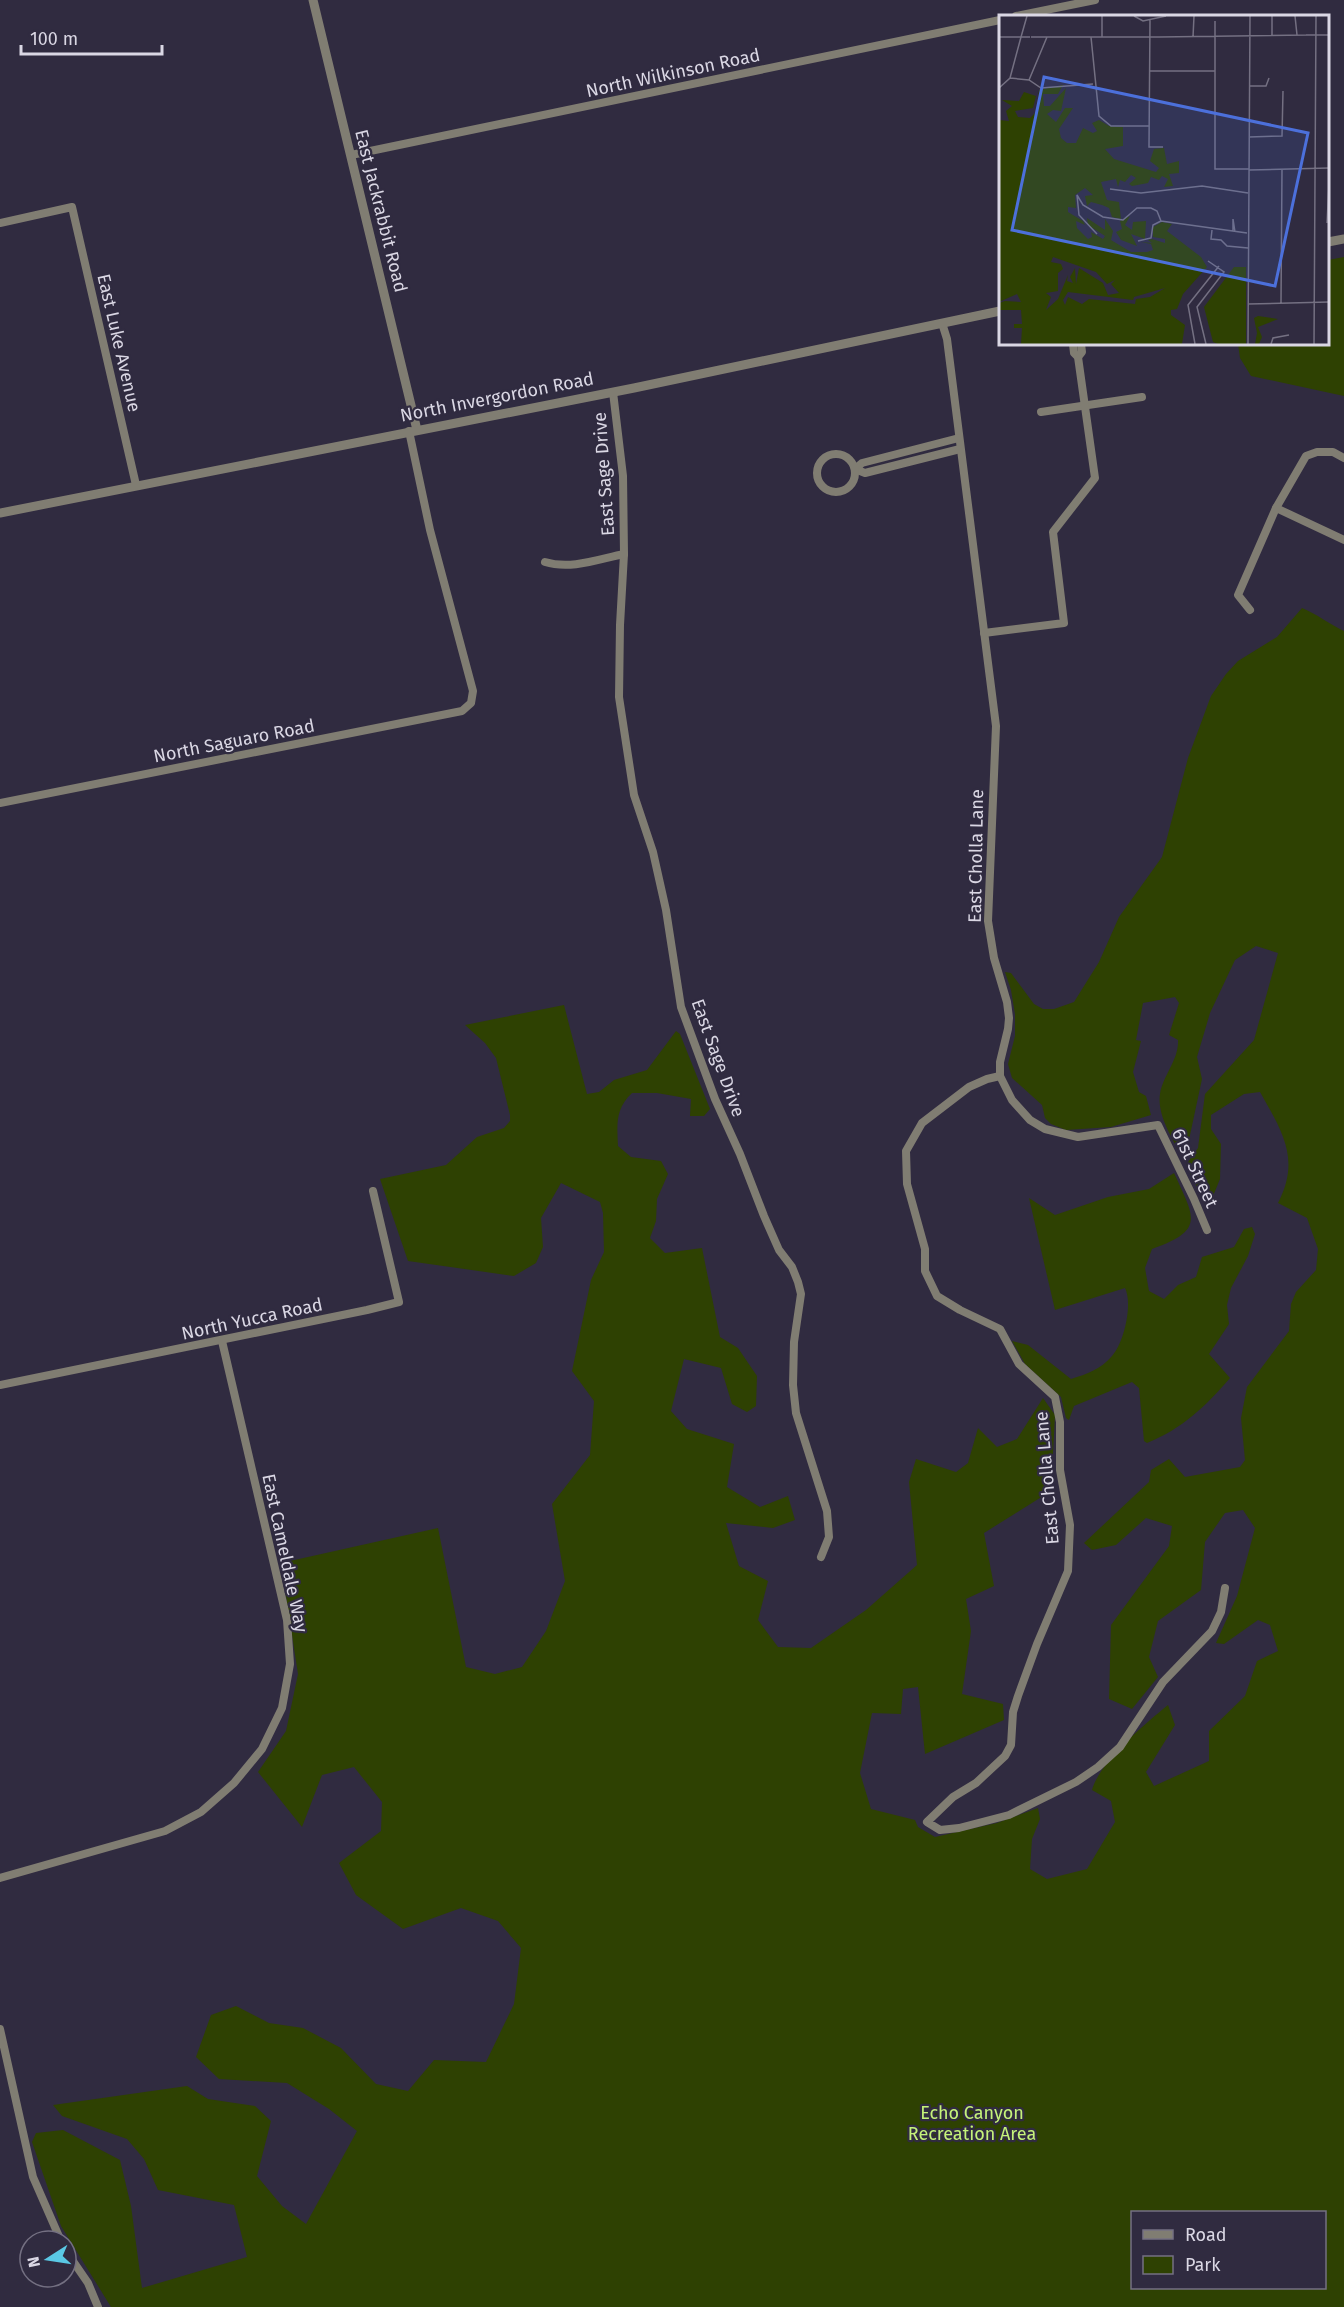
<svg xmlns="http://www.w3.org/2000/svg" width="1344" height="2307" font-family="'Fira Sans',sans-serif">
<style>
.green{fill:#2e4102;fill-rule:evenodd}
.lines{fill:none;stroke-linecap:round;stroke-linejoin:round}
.minor{stroke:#807d72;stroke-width:8}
.tertiary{stroke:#807d72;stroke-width:9}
.labels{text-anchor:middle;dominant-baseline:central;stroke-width:4.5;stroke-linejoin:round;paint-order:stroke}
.street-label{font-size:18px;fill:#dad7e4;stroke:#302b40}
.park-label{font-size:18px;fill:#c5f27a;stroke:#302b40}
.inset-road{fill:none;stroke:#747082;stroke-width:1.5}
.view{fill:#4c70db;fill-opacity:0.15;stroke:#4c70db;stroke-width:3}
.inset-edge{fill:none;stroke:#dad7e4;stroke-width:3}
</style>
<rect width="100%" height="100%" fill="#302b40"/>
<g class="green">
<path d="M1344,257V396L1251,376L1240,358L1238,344H1328V260Z"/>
<path d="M1302,608C1317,614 1329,624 1344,631V2307H111L61,2226L32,2142L36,2133L63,2130L120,2160L131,2206L142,2288L247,2257L234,2205L158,2190L144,2159L127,2139L62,2116L53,2105L187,2086L208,2099L255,2106L271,2121L257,2176L282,2206L306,2224L357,2131L329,2109L287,2083L219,2079L196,2057L211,2015L236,2006L269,2023L303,2028L341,2048L376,2084L408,2091L434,2060L486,2062L514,2004L521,1948L498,1921L461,1908L403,1929L356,1895L339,1863L381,1831L382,1802L354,1767L322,1775L302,1827L258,1772L286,1731L298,1674L281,1563L438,1528L466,1667L495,1674L522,1667L546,1631L565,1581L552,1504L590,1455L594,1401L572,1371L591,1280L604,1252L603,1213L600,1202L561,1183L541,1218L543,1247L536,1263L514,1276L408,1261L380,1179L446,1165L477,1137L504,1128L510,1121V1115L496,1058L485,1043L465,1025L564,1005L587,1094L599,1092L614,1080L647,1070L676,1031L680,1034L710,1109L704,1116H690L691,1099L657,1093H632C615,1109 617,1125 618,1146L631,1157L661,1161L668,1174L657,1199L656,1221L650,1238L665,1253L702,1248L720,1337L738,1348L757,1376L756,1406L747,1412L732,1404L721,1368L684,1359L671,1411L687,1429L734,1444L727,1487L760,1507L788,1496L795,1520L773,1528L726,1523L739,1566L768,1581L758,1620L778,1647L811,1648L866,1610L917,1565L909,1482L916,1459L956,1472L968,1463L978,1428L997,1447L1017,1439L1043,1398L1055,1415L1051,1491L984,1533L994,1586L966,1599L971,1631L962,1694L1003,1704L1004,1720L925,1754L918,1687L903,1689L901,1714L872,1713L860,1773L871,1809L915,1820L918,1827L935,1837L997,1823L1038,1808L1040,1819L1032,1839L1030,1869L1047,1879L1087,1869L1115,1822L1111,1801L1092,1790C1100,1761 1145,1724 1168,1705L1175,1725L1146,1772L1154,1786L1209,1761V1731L1245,1696L1257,1661L1278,1651L1270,1625L1258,1620L1224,1644L1216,1643L1237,1596L1255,1528L1243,1510L1225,1513L1205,1542L1201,1590L1158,1621L1149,1657L1158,1677L1132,1709L1109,1699L1111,1625L1169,1546L1172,1526L1146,1518L1116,1545L1092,1550L1084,1543L1149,1482L1151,1470L1169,1459L1185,1477L1240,1467L1245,1460L1241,1418L1247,1387L1289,1331L1291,1304L1296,1292L1316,1270L1318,1249L1307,1218L1278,1203C1301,1159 1282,1131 1260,1092L1244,1094L1211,1115V1129L1221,1144L1220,1179L1209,1206H1206L1186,1165L1198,1148L1205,1094L1254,1040L1278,953L1256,946L1235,960L1210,1013L1197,1057L1202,1079L1187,1149L1180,1153C1171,1136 1157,1114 1160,1094C1163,1075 1179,1060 1178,1040L1169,1035L1179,1003L1175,997L1143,1003L1136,1040L1141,1041L1133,1072L1139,1092L1146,1096L1151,1115L1111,1127L1066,1130L1051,1124L1045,1118L1042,1105L1012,1078L1008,1064L1015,1036V1014L1011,990L1005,972L1011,973L1034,1004L1043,1009H1054L1074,1002L1099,962L1119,917L1162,857L1188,758L1211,696L1226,674L1238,661L1277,637ZM1132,2212H1324V2288H1132Z"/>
<path d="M1174,1173C1194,1217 1206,1230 1152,1249L1145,1268L1149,1291L1164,1299L1178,1285L1196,1277L1202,1257L1234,1247L1244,1229L1252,1227L1255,1234L1248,1256L1231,1288L1227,1305L1229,1324L1209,1354L1230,1378C1206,1406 1182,1429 1147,1443L1144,1441L1139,1388L1132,1382L1074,1406L1069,1420L1066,1418L1061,1397L1025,1364L1012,1341L1028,1345L1071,1379C1087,1374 1101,1369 1112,1356C1124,1343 1133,1304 1125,1288L1055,1310L1029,1198L1055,1215L1108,1197L1149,1189Z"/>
</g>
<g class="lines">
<g class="minor">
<path d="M1016,16L1095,0"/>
<path d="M351,155L1000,20"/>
<path d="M0,223L72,207L136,485"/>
<path d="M942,323L947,339L996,726L988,921L994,958L1007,1002L1009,1018L1008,1029L1000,1062V1076L1012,1100L1030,1120L1045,1129L1078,1137L1158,1125L1194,1199L1207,1230"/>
<path d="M1078,357L1082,352L1081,344"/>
<path d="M613,392L623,476L624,554L620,625L619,697L634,795L653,852L666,910L681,1007L715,1099L740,1154L764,1216L779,1250L792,1267L798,1282L801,1294L794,1342L793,1385L796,1413L827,1511L829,1537L821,1557"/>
<path d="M1041,412L1142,397"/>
<path d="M959,438L862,463L855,469L865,473L960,449"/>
<circle cx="836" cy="473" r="19"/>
<path d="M1276,508L1344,540"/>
<path d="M545,562C571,570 599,559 624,554"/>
<path d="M1250,610L1238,595L1276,508L1306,456L1317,452H1333L1344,458"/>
<path d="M984,633L1064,623L1053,532L1095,478L1078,357L1074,353L1073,344"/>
<path d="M0,803L462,711L471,703L473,691L430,530L409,431"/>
<path d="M1000,1076L987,1079L969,1087L922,1123L906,1151L907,1184L925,1249V1271L937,1296L960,1310L1000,1329L1019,1364L1055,1397L1060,1422V1470L1070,1525L1068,1571L1037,1644L1018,1696L1013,1712L1011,1745L1005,1756L976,1783L953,1797L927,1822L940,1830L959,1828L1009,1815L1076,1782L1098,1767L1120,1747L1163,1682L1212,1631L1221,1612L1225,1588"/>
<path d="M0,1385L367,1310L399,1302L373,1191"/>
<path d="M0,1878L165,1831L201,1812L234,1783L262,1749L282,1708L290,1664L287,1620L222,1341"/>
<path d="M0,2029L33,2177L61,2241"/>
<path d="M66,2251L88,2283L98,2307"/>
</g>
<g class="tertiary">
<path d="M313,0L417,430"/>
<path d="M1328,242L1344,239"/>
<path d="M0,513L634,388L1000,311"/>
</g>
</g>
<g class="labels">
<g class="street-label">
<text transform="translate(673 73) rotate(-12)">North Wilkinson Road</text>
<text transform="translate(381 211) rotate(76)">East Jackrabbit Road</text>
<text transform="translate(119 343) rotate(77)">East Luke Avenue</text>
<text transform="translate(497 397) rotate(-11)">North Invergordon Road</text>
<text transform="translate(604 474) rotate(-94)">East Sage Drive</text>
<text transform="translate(234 741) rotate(-11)">North Saguaro Road</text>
<text transform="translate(976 856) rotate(-89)">East Cholla Lane</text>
<text transform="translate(718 1058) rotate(70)">East Sage Drive</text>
<text transform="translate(1195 1168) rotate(65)">61st Street</text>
<text transform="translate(252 1319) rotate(-12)">North Yucca Road</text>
<text transform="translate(1047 1478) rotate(-95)">East Cholla Lane</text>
<text transform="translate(285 1553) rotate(78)">East Cameldale Way</text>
</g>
<g class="park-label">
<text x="972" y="2113">Echo Canyon<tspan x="972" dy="21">Recreation Area</tspan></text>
</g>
</g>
<g transform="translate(999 15)">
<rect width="330" height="330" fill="#302b40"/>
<path d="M64,70L59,79H44L45,91H51L67,73L62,96L54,95L48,99L57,107L66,93H74L60,114L62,123L68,128H77L84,113L94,118L98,116L93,108L100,105L110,111L124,112V131L106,134L115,144L157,157L160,153L151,146L155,134L165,133L168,149L180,146V158L170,159L174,171L165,172L169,164L163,161L160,165L152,162L149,168L133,171L130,169L137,163L132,160L126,167L121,165L119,172L117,164L102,167L108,185L120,187L122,204L113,202L110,193L103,190L92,187L88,191L86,181L94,180L86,173L76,180L77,193L69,192V197L84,206L86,210L77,206L78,213L89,224L93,222L92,217L104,224L106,221L89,210L88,203L106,215V204L114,216L112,225L132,237H148L154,235L152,229L142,227L153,228L149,225L153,224L166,228V224L154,222V212L163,207L173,209L168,216L202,242L208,252L184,279L178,294L172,295V300L186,310L183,329H22L23,313H15V309H23L22,295H0V288L6,286L22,287L18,279L0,287V105L10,106L7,96L13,91L3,85L20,86L25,77L37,81L34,93L16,96L19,102L31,103L38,96L40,75ZM54,242L97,257L108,269L116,265L112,269L120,278L109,280L104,268L80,253L77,269L76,253L71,262L74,268L68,266L69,260L59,284L47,295L52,282L47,278L59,276V258L64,254L62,249L52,247ZM166,273L151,282L137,284L136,289L90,284L83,289L69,282L66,290L64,285L69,277L134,285L135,282ZM131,201L126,210L133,215L134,207L147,206L146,224L132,219L138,231L122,225L117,217L123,214L121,206ZM235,252H247V329H219L214,327L205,292ZM259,301L279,304L259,312L263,322L260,329H256L258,318L255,303Z" fill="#2e4102" fill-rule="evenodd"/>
<path class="inset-road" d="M135,1L144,6L167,1M273,1V21M296,1L298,20M151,5L150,132H164M216,6V154H250M307,20H330M0,22H31M22,22L28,1M32,22H160M92,22L100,101L112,111H150M103,22V1M160,22L308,20M194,22L195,1M151,56H216M11,63L30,65L42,73L94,69M30,65L48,22M250,71H267L270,63M0,73L11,63L22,22M250,122L283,121L284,76M250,155L330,153M111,174L142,178L203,171L249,178M162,206L248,218M328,208L330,170M213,215L212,224L222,225L228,231L249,233M234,216V204L236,217M98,219L80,200L78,180L84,190L104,202L124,205L138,193H152L158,196L162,206M139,226L152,223L154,210L162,206M282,288L283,154M249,289L330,287M196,329L189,290L220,251M207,329L198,292L225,257L209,246M249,329L251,1M272,329L274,323L290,320M315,329L317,1"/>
<path class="view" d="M45,62L309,118L276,271L13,215Z"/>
<rect width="330" height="330" class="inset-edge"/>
</g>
<rect x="1131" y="2211" width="195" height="78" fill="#302b40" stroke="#747082" stroke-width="1.5"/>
<rect x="1143" y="2230" width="30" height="9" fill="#807d72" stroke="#747082" stroke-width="1.5"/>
<text x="1185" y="2241" font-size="18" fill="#dad7e4">Road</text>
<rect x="1143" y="2256" width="30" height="18" fill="#2e4102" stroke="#747082" stroke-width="1.5"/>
<text x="1185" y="2271" font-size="18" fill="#dad7e4">Park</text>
<g transform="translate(48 2259) rotate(258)"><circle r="28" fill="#302b40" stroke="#747082" stroke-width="1.5"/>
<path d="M0-4.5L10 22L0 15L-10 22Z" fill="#5ac8e5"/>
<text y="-9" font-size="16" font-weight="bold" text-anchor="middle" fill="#dad7e4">N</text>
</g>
<path d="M21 45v9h141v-9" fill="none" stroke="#dad7e4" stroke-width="3"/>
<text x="30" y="45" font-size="18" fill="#dad7e4" stroke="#302b40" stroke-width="4.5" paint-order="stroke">100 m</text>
</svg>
